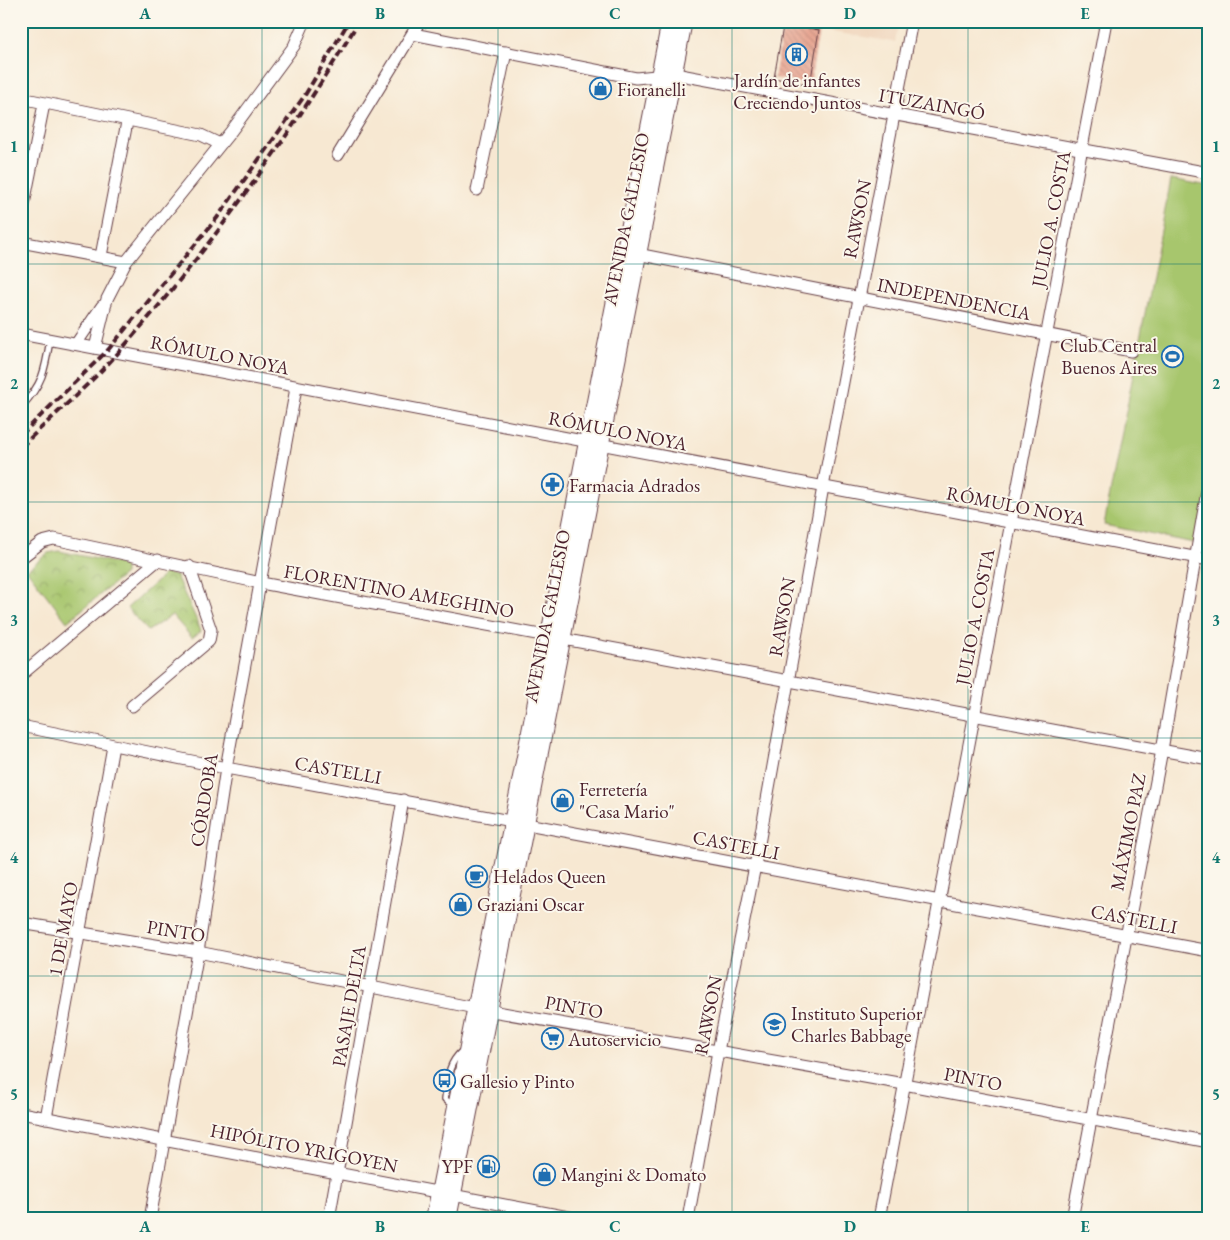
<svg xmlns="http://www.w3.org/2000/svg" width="1230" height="1240" font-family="'EB Garamond',serif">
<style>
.built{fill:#f0d5bc}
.grass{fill:#a7c66d;stroke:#78724c}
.park{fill:url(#park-crowns);stroke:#78724c}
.building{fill:url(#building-back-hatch)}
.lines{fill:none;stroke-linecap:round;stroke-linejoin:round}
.service-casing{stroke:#643d44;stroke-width:8}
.minor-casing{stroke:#643d44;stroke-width:13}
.secondary-casing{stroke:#643d44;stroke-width:18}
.service{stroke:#fff;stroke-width:5.5}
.minor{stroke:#fff;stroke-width:11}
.secondary{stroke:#fff;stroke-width:16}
.rail{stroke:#4a1f2b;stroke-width:4;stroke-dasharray:8 4;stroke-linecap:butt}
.grid{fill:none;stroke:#0f766e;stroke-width:1;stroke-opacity:0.55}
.labels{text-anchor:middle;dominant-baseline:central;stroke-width:4;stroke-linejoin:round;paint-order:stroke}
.poi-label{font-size:19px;fill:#4a1f2b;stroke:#fbf7ec;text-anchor:start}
.street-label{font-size:19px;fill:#4a1f2b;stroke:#fbf7ec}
.neatline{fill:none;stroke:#0f766e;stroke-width:2}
.grid-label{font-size:16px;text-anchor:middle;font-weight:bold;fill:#0f766e}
</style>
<defs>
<pattern id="park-crowns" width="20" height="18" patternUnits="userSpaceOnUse" patternTransform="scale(1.25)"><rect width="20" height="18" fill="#a7c66d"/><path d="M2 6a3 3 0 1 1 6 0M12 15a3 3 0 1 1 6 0" fill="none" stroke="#8aa05a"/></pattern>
<pattern id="building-back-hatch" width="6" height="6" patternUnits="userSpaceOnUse" patternTransform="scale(1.25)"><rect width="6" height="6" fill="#e59b86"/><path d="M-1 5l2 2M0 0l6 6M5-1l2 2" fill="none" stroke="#bc7e6e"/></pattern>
</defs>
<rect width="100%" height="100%" fill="#fbf7ec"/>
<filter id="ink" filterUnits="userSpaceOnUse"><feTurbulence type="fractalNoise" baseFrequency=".02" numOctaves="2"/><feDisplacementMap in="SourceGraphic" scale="10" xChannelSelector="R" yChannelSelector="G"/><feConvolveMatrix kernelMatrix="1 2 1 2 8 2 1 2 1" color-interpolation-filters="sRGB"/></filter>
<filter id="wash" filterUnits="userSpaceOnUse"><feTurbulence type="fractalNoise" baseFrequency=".0096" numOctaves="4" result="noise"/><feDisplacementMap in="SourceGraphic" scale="20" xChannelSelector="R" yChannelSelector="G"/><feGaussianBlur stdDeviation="1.12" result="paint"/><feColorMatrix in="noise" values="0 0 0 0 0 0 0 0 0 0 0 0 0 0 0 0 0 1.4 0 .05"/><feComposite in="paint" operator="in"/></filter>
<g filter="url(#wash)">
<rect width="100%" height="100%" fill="#f7e8d2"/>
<path class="built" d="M802,21H899L895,42L801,27Z"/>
<path class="grass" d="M1171,179L1209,186V546L1104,525Z"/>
<g class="park">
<path d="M59,551L125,565V574L67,622L27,570L48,553Z"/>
<path d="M166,573L176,576L199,625L201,631L192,638L172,615L148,631L127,608Z"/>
</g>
<g id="blocks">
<path class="building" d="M784,21H802L801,27L819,30L810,85L774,78Z"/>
</g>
</g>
<g filter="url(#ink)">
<use href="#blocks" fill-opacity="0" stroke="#643d44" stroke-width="1"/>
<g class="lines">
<defs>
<g id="service">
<path d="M21,407C43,384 45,370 50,340"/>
<path d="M453,1106L445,1099C448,1079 447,1065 462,1051"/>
</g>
<g id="minor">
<path d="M413,34L636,78L675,74L1209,173"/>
<path d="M21,98L201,135L220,144"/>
<path d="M338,155L420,21"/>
<path d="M477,190L506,52"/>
<path d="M21,219L44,104"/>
<path d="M21,242L126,262"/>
<path d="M632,253L1131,351"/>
<path d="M101,256L127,122"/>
<path d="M21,334L1209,560"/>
<path d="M76,344L102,306"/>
<path d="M95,348L107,299L126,262L232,130L294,46L305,21"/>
<path d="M21,558L42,542L54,539L261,583L1209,759"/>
<path d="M21,675L158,560"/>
<path d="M132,706L209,641L211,630L189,566"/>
<path d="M21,726L226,768L1209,951"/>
<path d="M21,923L198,952L475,1008L904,1084L1209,1142"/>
<path d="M21,1113L579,1219"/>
<path d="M46,1118L113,746"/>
<path d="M150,1219L198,952L226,768L296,388"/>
<path d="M329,1219L403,800"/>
<path d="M688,1219L718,1051L755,866L823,487L912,21"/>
<path d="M879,1219L1106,21"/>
<path d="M1072,1219L1162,750L1209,480"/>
</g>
<g id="secondary">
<path d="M434,1219L670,21"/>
<path d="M448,1219L684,21"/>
</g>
</defs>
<use href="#service" class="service-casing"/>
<use href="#minor" class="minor-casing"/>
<use href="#secondary" class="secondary-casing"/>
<use href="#service" class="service"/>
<use href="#minor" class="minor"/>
<use href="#secondary" class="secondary"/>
<g class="rail">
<path d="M21,435L108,350L217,218L305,95L349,21"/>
<path d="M21,447C54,415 89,385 119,352C209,250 289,138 359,21"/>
</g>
</g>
</g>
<path class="grid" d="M262,21V1219M498,21V1219M732,21V1219M968,21V1219M21,264H1209M21,502H1209M21,738H1209M21,976H1209"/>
<defs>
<symbol id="building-ring" viewBox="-11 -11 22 22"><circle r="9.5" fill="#fbf7ec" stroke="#1f6fb2" stroke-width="1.5"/><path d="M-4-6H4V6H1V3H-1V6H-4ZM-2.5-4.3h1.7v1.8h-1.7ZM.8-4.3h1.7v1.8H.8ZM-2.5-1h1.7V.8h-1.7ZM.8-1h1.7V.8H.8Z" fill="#1f6fb2"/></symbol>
<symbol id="shop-ring" viewBox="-11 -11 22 22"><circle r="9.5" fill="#fbf7ec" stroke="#1f6fb2" stroke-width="1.5"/><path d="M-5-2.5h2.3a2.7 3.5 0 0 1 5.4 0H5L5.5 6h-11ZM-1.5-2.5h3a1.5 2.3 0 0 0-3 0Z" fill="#1f6fb2"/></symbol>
<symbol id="stadium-ring" viewBox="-11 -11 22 22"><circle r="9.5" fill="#fbf7ec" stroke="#1f6fb2" stroke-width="1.5"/><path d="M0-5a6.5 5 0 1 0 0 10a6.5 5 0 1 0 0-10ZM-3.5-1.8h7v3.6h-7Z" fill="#1f6fb2"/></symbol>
<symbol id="pharmacy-ring" viewBox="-11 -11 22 22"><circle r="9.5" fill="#fbf7ec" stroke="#1f6fb2" stroke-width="1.5"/><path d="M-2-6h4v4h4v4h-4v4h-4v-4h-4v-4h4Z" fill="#1f6fb2"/></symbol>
<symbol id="cafe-ring" viewBox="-11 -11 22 22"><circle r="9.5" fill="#fbf7ec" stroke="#1f6fb2" stroke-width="1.5"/><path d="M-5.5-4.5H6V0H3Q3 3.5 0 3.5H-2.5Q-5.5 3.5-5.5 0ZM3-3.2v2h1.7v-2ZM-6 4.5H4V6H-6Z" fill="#1f6fb2"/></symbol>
<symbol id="university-ring" viewBox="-11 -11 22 22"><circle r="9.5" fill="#fbf7ec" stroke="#1f6fb2" stroke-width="1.5"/><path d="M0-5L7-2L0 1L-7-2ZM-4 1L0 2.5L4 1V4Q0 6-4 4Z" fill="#1f6fb2"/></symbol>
<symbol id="supermarket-ring" viewBox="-11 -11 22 22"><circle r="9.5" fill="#fbf7ec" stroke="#1f6fb2" stroke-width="1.5"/><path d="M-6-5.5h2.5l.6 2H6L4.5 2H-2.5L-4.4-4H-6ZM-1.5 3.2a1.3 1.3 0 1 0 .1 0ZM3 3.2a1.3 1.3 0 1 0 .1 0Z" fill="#1f6fb2"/></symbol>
<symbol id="bus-ring" viewBox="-11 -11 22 22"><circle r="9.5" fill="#fbf7ec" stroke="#1f6fb2" stroke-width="1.5"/><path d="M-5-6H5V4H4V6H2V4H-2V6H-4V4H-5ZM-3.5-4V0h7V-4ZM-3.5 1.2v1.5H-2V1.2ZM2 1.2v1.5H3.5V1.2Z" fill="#1f6fb2"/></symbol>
<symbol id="fuel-ring" viewBox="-11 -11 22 22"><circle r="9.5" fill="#fbf7ec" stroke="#1f6fb2" stroke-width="1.5"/><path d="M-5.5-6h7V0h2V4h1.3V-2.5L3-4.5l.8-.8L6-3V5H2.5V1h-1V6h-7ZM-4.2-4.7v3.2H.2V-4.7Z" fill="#1f6fb2"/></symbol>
</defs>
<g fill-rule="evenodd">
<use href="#building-ring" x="784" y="42" width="25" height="25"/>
<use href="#shop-ring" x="588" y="76" width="25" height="25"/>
<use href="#stadium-ring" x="1160" y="344" width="25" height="25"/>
<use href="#pharmacy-ring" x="540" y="472" width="25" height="25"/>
<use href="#shop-ring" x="550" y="788" width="25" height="25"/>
<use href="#cafe-ring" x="464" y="864" width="25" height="25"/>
<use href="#shop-ring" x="448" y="892" width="25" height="25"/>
<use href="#university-ring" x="762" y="1012" width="25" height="25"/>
<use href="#supermarket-ring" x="540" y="1026" width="25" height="25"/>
<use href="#bus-ring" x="432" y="1068" width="25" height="25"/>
<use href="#fuel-ring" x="476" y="1154" width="25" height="25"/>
<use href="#shop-ring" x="532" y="1162" width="25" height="25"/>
</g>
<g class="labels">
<g class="poi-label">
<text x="797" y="80" text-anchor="middle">Jardín de infantes<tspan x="797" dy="22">Creciendo Juntos</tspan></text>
<text x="617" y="89">Fioranelli</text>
<text x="1157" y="345" text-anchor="end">Club Central<tspan x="1157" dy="22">Buenos Aires</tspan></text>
<text x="569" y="485">Farmacia Adrados</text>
<text x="579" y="789">Ferretería<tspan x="579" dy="22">"Casa Mario"</tspan></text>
<text x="493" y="876">Helados Queen</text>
<text x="477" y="904">Graziani Oscar</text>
<text x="791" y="1013">Instituto Superior<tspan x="791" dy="22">Charles Babbage</tspan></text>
<text x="568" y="1039">Autoservicio</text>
<text x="460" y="1081">Gallesio y Pinto</text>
<text x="473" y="1166" text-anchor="end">YPF</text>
<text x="561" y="1174">Mangini &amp; Domato</text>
</g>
<g class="street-label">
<text transform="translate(932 104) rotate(10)">ITUZAINGÓ</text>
<text transform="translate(626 219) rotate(-79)">AVENIDA GALLESIO</text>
<text transform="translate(857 219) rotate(-79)">RAWSON</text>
<text transform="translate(1051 219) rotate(-79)">JULIO A. COSTA</text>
<text transform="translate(954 299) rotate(11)">INDEPENDENCIA</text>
<text transform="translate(220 355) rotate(11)">RÓMULO NOYA</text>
<text transform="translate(618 431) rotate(11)">RÓMULO NOYA</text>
<text transform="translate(1016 506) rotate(11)">RÓMULO NOYA</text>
<text transform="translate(399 591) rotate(10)">FLORENTINO AMEGHINO</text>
<text transform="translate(547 616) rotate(-79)">AVENIDA GALLESIO</text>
<text transform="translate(782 617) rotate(-80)">RAWSON</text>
<text transform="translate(975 617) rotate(-79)">JULIO A. COSTA</text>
<text transform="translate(338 770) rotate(10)">CASTELLI</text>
<text transform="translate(204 800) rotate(-81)">CÓRDOBA</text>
<text transform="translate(1128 832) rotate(-79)">MÁXIMO PAZ</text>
<text transform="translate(736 845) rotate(11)">CASTELLI</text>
<text transform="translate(1134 919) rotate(11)">CASTELLI</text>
<text transform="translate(63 929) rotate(-80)">1 DE MAYO</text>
<text transform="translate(176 931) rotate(9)">PINTO</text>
<text transform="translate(349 1006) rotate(-80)">PASAJE DELTA</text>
<text transform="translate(574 1007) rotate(10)">PINTO</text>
<text transform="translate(708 1015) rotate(-79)">RAWSON</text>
<text transform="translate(973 1079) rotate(11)">PINTO</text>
<text transform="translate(304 1148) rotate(11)">HIPÓLITO YRIGOYEN</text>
</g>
</g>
<rect width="1230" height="1240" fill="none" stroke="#fbf7ec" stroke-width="55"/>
<rect x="28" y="28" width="1174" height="1184" class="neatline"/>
<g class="grid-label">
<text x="145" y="19">A</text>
<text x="380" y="19">B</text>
<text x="615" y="19">C</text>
<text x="850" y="19">D</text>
<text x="1085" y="19">E</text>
<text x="14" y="152">1</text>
<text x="1216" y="152">1</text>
<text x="14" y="389">2</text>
<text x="1216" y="389">2</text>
<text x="14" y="626">3</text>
<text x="1216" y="626">3</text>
<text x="14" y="863">4</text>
<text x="1216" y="863">4</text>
<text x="14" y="1100">5</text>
<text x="1216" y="1100">5</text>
<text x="145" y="1232">A</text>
<text x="380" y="1232">B</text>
<text x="615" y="1232">C</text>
<text x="850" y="1232">D</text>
<text x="1085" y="1232">E</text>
</g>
</svg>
